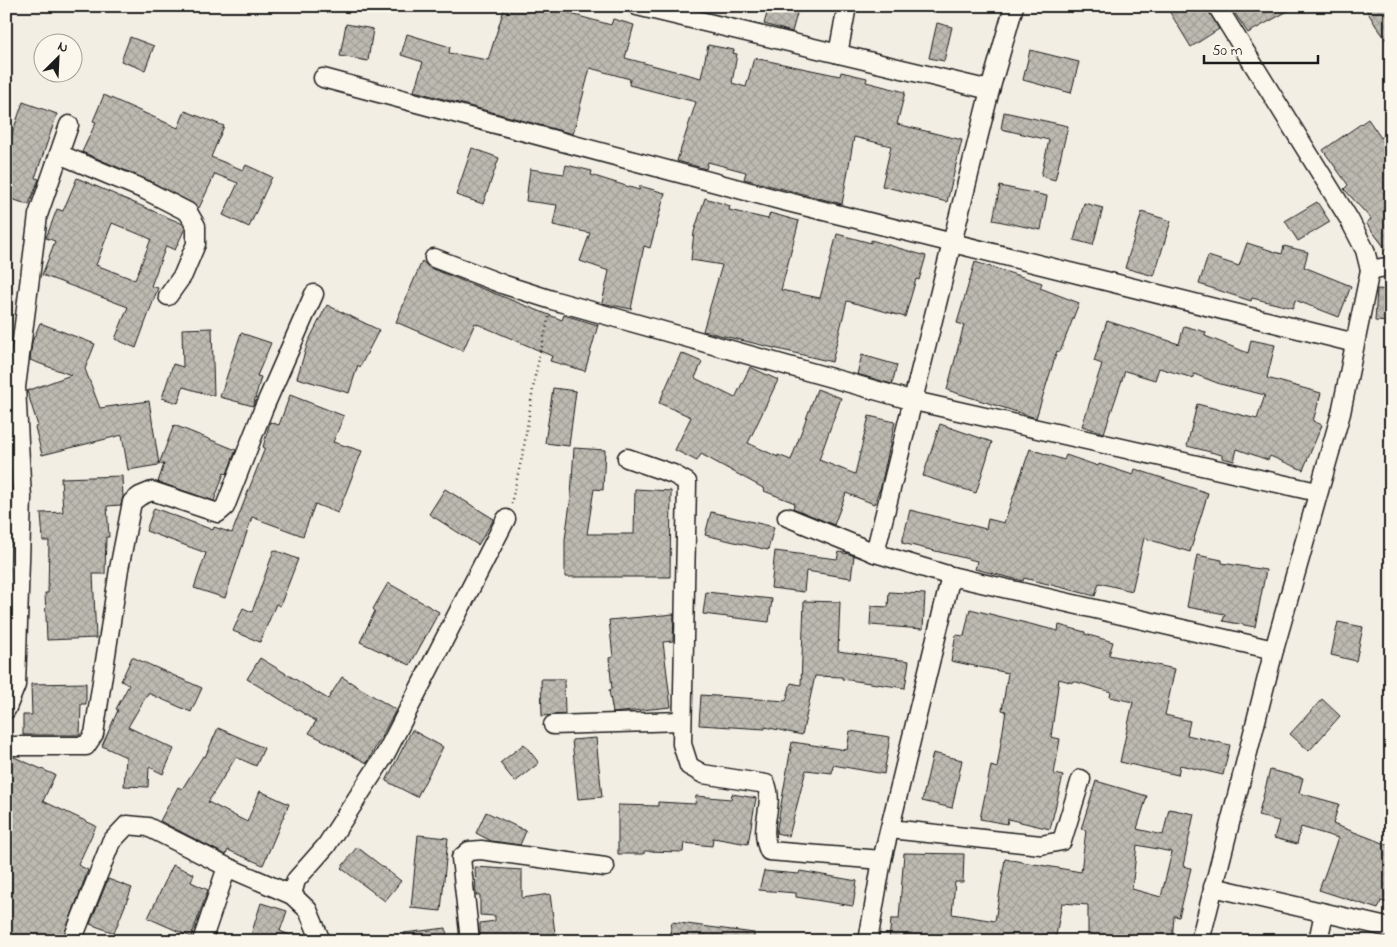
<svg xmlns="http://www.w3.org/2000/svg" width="1397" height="947" font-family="'Indie Flower',sans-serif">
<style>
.building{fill:url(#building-cross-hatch);stroke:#1c1c1c;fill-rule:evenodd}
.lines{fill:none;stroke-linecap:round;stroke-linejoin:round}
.minor-casing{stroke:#1c1c1c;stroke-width:21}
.path{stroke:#1c1c1c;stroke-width:2.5;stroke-dasharray:1 4;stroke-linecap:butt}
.minor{stroke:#fbf7ec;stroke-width:18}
</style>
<defs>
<pattern id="building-cross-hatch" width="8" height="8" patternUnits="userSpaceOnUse" patternTransform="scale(1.25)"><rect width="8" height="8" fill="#bdbab1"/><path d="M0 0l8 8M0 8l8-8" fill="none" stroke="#a29f98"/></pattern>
</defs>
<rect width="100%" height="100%" fill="#f2eee4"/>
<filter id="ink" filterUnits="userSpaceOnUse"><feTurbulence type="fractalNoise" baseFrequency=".02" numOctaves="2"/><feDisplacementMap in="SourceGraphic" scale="10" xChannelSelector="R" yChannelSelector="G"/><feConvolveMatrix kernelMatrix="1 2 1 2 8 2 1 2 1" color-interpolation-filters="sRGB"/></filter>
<g filter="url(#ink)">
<g class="building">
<path d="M505,6H553L564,9V12L611,25L613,19L634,25L625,58L701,78L708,45L734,50L733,53L737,54L732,83L746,87L754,58L840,76L841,72L867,78L866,82L905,92L897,124L962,140L947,202L882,186L891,146L854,137L842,204L744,179L746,172L708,162L706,169L677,161L696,102L629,85L630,79L590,68L573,134L414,91L423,62L401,55L407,34L450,47L449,53L488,60Z"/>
<path d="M769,6H799L792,32L764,24Z"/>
<path d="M1166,6H1206L1219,29L1191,47Z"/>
<path d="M1230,6H1297L1248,33Z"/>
<path d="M1364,6H1391V46L1376,26Z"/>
<path d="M937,23L952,27L944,61L929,58Z"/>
<path d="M346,24L373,29L368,61L340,56Z"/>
<path d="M130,37L154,46L145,70L121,61Z"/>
<path d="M1030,50L1079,62L1071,93L1023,80Z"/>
<path d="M104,95L178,128L185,111L224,126L211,157L243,170L246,165L272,177L249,227L223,215L238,183L215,174L199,208L150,181L82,152L96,122L93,121Z"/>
<path d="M23,102L57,114L35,178L39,179L29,205L6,197V151Z"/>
<path d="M1004,112L1068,126L1055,180L1041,176L1049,140L1001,129Z"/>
<path d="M1368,119L1381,138L1391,129V256L1366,223L1371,219L1344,189L1348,185L1323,150Z"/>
<path d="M472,148L499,158L483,204L456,195Z"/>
<path d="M566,165L592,171L591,175L639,190L640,186L665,193L650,248L644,246L631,309L602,303L609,271L580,261L590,233L553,225L557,205L526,201L530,169L564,174Z"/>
<path d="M77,178L183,224L185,228L175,250L166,246L151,286L158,288L136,348L115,339L128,307L42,275L55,241L46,238L57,209L63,211ZM112,223L151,239L135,280L96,265Z"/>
<path d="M1000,186L1047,196L1041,230L993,220Z"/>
<path d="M705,198L730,206L729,210L768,219L770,213L799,221L781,290L820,298L837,234L871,243V240L926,256L919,280L916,279L905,317L847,301L832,362L703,331L722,265L691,260L694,232Z"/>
<path d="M1317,202L1330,222L1298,241L1285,221Z"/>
<path d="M1084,203L1103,208L1093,245L1074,240Z"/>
<path d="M1142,212L1171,221L1154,276L1125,268Z"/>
<path d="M1247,243L1282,254L1284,246L1308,252L1304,267L1351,286L1339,317L1295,300L1293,308L1252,298L1251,301L1199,284L1208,256L1239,266Z"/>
<path d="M422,261L430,268L562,320L564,315L598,325L585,371L550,361L552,356L475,323L463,351L396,322Z"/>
<path d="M975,262L1042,283L1040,288L1079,303L1060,352L1057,351L1036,418L947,390L964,325L957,323Z"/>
<path d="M1377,289L1391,290V322L1375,321Z"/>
<path d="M327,305L379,330L360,367L358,365L349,393L297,378L308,342Z"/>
<path d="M1107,321L1179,344L1184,326L1206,332L1205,336L1248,353L1251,340L1275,345L1267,378L1321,393L1313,421L1322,425L1303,470L1270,456L1268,460L1237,449L1234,461L1222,458V455L1187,446L1197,404L1257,419L1265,395L1220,384L1194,374L1193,378L1159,368L1155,380L1125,371L1104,433L1082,426L1102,364L1094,361Z"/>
<path d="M40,323L95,344L85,369L100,408L149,401L159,464L174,425L236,450L227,474L224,473L214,501L158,482L164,464L128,470L122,435L42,455L35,427L38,426L27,391L71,375L30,360L32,342Z"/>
<path d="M212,328L214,396L183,387L178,403L162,398L173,364L183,367L182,329Z"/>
<path d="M241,333L271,343L257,376L261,377L253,406L220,397Z"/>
<path d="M681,353L702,362L695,378L735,398L750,367L778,380L748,443L778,457V455L791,460L817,389L841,398L819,460L855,474L869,416L895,422L881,486L874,504L846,493L834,525L793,508L795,503L764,491L765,489L701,454L697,461L675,450L691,417L659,403Z"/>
<path d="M862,355L897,365L892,384L857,374Z"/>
<path d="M553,388L576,391L569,446L545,443Z"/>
<path d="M290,395L344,416L333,442L362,451L338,513L315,504L303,536L252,517L225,598L194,588L206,553L146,531L154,508L213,530L214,527L232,533L265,448L263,447L270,422L279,425Z"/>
<path d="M940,424L992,442L976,493L923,476Z"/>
<path d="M574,448L605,450L603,490L594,489L587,534H634L635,489L671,491L670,577H565V539L571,496Z"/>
<path d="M1030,449L1064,460L1066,455L1098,466L1099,464L1133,475L1135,469L1208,493L1190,552L1144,538L1132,591L1099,583L1095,596L1024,578L1023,581L975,569L977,561L902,543L910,510L986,529L988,519L1004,523Z"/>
<path d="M122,476L123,497L121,505L107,506L109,537H106L105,574H93L96,638L47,640L45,593H48L49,541H43L41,513L63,512L61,478Z"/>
<path d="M445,489L494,519L478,545L429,514Z"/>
<path d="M711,512L774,527L768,550L705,535Z"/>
<path d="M274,550L298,559L280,606L276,604L260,642L233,631L243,608L252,612Z"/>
<path d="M775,551L837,559L839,552L849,554L854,556L851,578L806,571L804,592L771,588Z"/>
<path d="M1197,555L1222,560V563L1266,570L1255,627L1223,621L1225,614L1187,607Z"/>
<path d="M388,583L439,612L410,665L360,642L375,611L373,609Z"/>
<path d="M706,592L772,599L769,622L703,614Z"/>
<path d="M889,592L925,594L923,629L870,625L871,606L888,607Z"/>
<path d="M804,601L840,602L838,651L909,661L905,688L842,679V677L815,676L802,735L765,727V729L699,725L701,695L786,701L791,683L801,685Z"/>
<path d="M970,609L1058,631L1059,625L1085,632V634L1113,642L1109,655L1175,669L1165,715L1190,721L1187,735L1230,745L1223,775L1180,765L1178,775L1120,762L1133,702L1110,697L1111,692L1073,681V683L1059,679L1051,737L1060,739L1054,774L1063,776L1050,829L1008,819L1007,824L980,819L991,766L997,768L1006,711L1002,710L1008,673L951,661L956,635L964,636Z"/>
<path d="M674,614L673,641L663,642L671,707L613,713L609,690L612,689L609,658L613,657L609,620Z"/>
<path d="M1338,622L1363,627L1356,661L1331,655Z"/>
<path d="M132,657L202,688L191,712L148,693L128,727L174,749L163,774L149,767L148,787L124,786L126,757L102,746L118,710L116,709L129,685L121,681Z"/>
<path d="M260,658L328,699L342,677L396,710L367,763L309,733L316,721L247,679Z"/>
<path d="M541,679H564L565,714L542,716Z"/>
<path d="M86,683V704H81L80,735H23V715H32L31,684Z"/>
<path d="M1322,699L1340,716L1309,751L1290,734Z"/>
<path d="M218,728L264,748L256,766L236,757L208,802L247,822L260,791L289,804L263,865L228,850L226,855L160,821L178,787L182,789L203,756L205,757Z"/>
<path d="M412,730L443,747L417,797L386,781Z"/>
<path d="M850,731L890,737L884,774L833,765L832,773L806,770L789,836L776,833L792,742L847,750Z"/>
<path d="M596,738L602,797L578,799L572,740Z"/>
<path d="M524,744L539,763L515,782L500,763Z"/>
<path d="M933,753L962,760L952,808L922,801Z"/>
<path d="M6,757H14L55,775L43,801L96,826L78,865L88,870L62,941H12L6,938Z"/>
<path d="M1270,770L1303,778L1299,793L1339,804L1333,824L1391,846V904L1381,901L1378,909L1319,890L1338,838L1301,827L1297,844L1274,838L1279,821L1258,816Z"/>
<path d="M1096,781L1147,796L1137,829L1163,835L1169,809L1194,814L1183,866L1191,868L1179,917L1174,916L1172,941H1088V905L1062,903L1055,941H889L891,919H899L904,853L964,854L963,882H955L952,914L995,921L1005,859L1081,872L1086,830L1081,829ZM1137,845L1172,852L1161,897L1132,889Z"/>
<path d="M732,794L756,798L748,844L713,838L712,846L684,843L683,852L644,851V854H618V805L658,806V802L695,804L696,796L731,799Z"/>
<path d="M486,812L526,831L520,845L491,841L476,833Z"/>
<path d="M418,835L448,838L441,911L411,908Z"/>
<path d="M357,847L401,881L385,901L341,868Z"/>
<path d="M173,865L194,874L191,882L208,890L191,937L148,918Z"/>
<path d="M475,867L522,870V898L550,894L556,941L480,939V923L495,921V916L480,915V895H476Z"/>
<path d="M764,871L799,874L800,871L857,881L853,906L796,897V893L759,890Z"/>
<path d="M108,879L132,888L114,933L90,924Z"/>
<path d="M261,903L287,911L280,931L304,941H249Z"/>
<path d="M672,922L754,933V941H669Z"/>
<path d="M446,928L447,941H405L404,933Z"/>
</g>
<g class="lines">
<defs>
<g id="minor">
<path d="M637,6L990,90"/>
<path d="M838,54L847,6"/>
<path d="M323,78L780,200L1355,343"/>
<path d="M59,154L145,190L188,212L196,226V244L183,275L168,296"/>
<path d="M434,258L505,285L552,300L914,401L1317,492"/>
<path d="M1370,270L1391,266"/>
<path d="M627,458L673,474L687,482L682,744L689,766L703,774L766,784C775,807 758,826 769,851L882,860"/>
<path d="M787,517L875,553L951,576L1274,650"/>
<path d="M875,553L990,90L1014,6"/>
<path d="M6,710L16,685L22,498L16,387L38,215L69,125"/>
<path d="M553,725L682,721"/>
<path d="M6,746H86L94,734L119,569L132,502L140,496L152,491L218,513L225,507L263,410L314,294"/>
<path d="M890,829L1041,845L1062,841L1081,779"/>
<path d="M1213,887L1391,928"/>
<path d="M72,941L111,842L127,825L148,827L227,867L292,895"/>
<path d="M202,941L227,867"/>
<path d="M321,941L308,910L292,895L296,880L326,846L385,755L506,519"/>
<path d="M470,941L461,858L469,851L481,850L605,867"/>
<path d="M868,941L882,860L951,576"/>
<path d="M1200,941L1274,650L1341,413L1370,270L1365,250L1349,219L1217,6"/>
<path d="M1318,941L1324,913"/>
</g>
</defs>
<use href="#minor" class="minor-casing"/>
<path class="path" d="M511,504L523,453L535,376L549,316"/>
<use href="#minor" class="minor"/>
</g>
</g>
<rect width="1397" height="947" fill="none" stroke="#fbf7ec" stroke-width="25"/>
<rect x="12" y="12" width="1372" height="922" fill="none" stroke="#1c1c1c" stroke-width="2" filter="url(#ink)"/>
<g transform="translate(58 58) rotate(24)"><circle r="24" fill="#fbf7ec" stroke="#a29f99"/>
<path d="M0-4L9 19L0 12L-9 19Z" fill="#1c1c1c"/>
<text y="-8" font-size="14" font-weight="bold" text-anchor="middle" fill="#1c1c1c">N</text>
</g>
<path d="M1204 55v8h114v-8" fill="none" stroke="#1c1c1c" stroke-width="2.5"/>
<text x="1212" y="55" font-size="15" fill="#1c1c1c" stroke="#fbf7ec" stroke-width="4" paint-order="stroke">50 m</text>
</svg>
